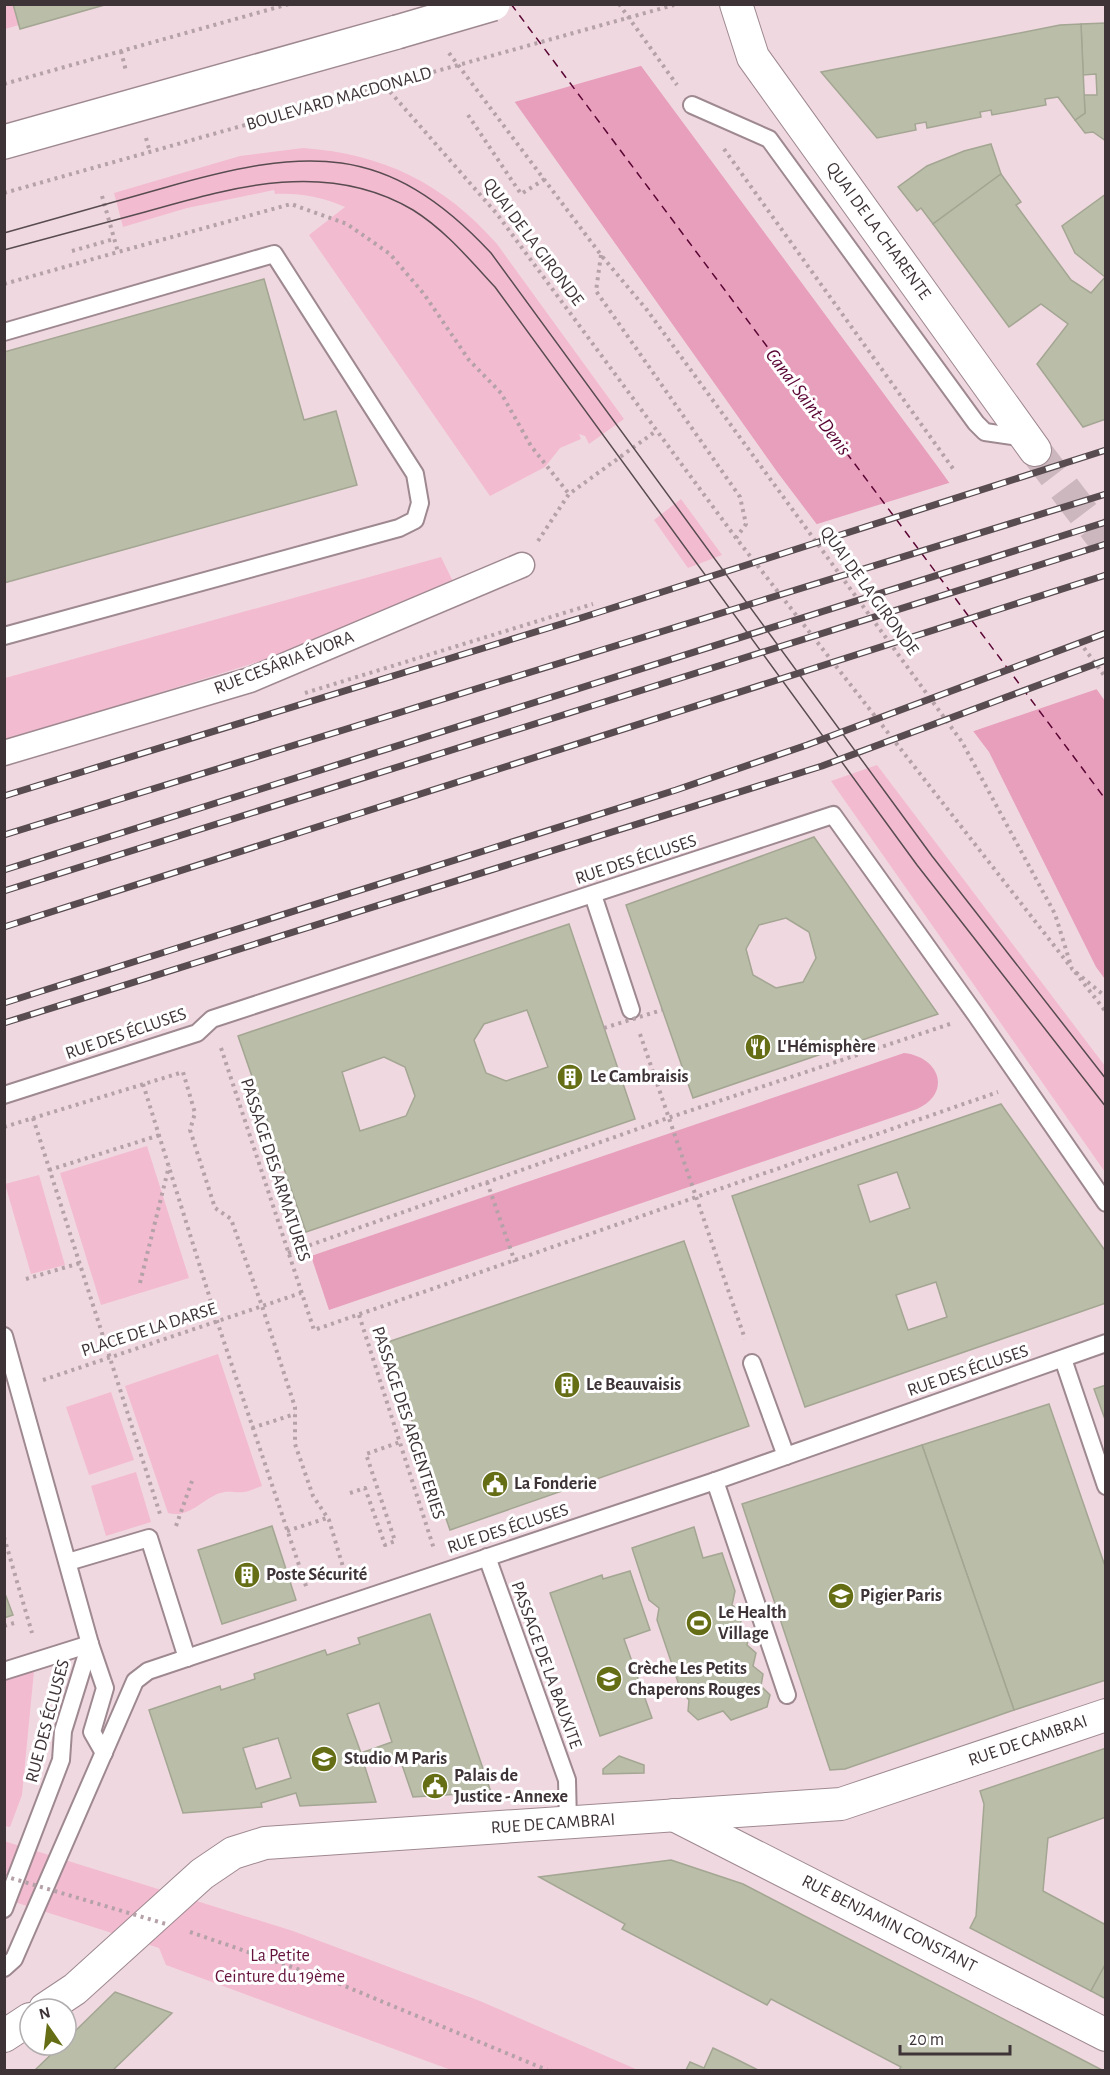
<svg xmlns="http://www.w3.org/2000/svg" width="1110" height="2075" font-family="'Alegreya Sans',sans-serif">
<style>
.green{fill:#f3bbd0}
.water{fill:#e79fbb}
.pier{fill:#f0d8e0}
.lines{fill:none;stroke-linecap:round;stroke-linejoin:round}
.ferry{stroke:#5a0534;stroke-width:1.5;stroke-dasharray:8 6;stroke-linecap:butt}
.building{fill:#babda8;stroke:#a3a692;stroke-width:1.5;fill-rule:evenodd}
.minor-tunnel{stroke:#ccb7be;stroke-width:32;stroke-dasharray:32 16;stroke-linecap:butt}
.service-casing{stroke:#9f8991;stroke-width:20}
.pedestrian-casing{stroke:#9f8991;stroke-width:27}
.minor-casing{stroke:#9f8991;stroke-width:34}
.primary-casing{stroke:#9f8991;stroke-width:36}
.path{stroke:#b5a1a8;stroke-width:4;stroke-dasharray:3 4.5;stroke-linecap:butt}
.service{stroke:#fff;stroke-width:16}
.pedestrian{stroke:#fff;stroke-width:24}
.minor{stroke:#fff;stroke-width:32}
.primary{stroke:#fff;stroke-width:33}
.tram{stroke:#584c50;stroke-width:1.5}
.rail-casing{stroke:#584c50;stroke-width:7}
.rail{stroke:#fff;stroke-width:4.5;stroke-dasharray:14;stroke-linecap:butt}
.primary-bridge-casing{stroke:#9f8991;stroke-width:36;stroke-linecap:butt}
.path-bridge{stroke:#b5a1a8;stroke-width:4;stroke-dasharray:3 4.5;stroke-linecap:butt}
.primary-bridge{stroke:#fff;stroke-width:33}
.labels{text-anchor:middle;dominant-baseline:central;stroke-width:6;stroke-linejoin:round;paint-order:stroke}
.street-label{font-size:18px;fill:#3e3438;stroke:#fff}
.poi-label{font-size:18px;font-weight:bold;fill:#3e3438;stroke:#fff;text-anchor:start}
.park-label{font-size:18px;fill:#66143e;stroke:#fff}
.water-label{font-size:20px;font-style:italic;fill:#5a0534;stroke:#fff}
</style>
<rect width="100%" height="100%" fill="#f0d8e0"/>
<g class="green">
<path d="M5,5H13L19,25L5,29Z"/>
<path d="M303,148C384,154 443,183 497,244L624,419L589,444L585,436L579,434L581,439L560,448L545,467L490,496L309,235L345,207C322,197 300,193 275,194L274,190L187,208L123,227L114,193L240,156Z"/>
<path d="M681,499L722,555L688,568L654,520Z"/>
<path d="M441,557L463,602L293,651L5,741V678Z"/>
<path d="M877,765L1105,1066V1172L831,781Z"/>
<path d="M147,1146L189,1278L101,1305L60,1173Z"/>
<path d="M39,1175L65,1265L31,1274L5,1184Z"/>
<path d="M218,1354L262,1486C256,1488 250,1491 244,1492C235,1493 229,1490 220,1493C202,1499 189,1519 168,1513L125,1386Z"/>
<path d="M111,1392L134,1460L89,1475L66,1407Z"/>
<path d="M136,1472L151,1522L106,1536L91,1486Z"/>
<path d="M34,1671L22,1795L10,1827L4,1826L5,1680Z"/>
<path d="M4,1841L293,1931L480,2001L638,2070H451L166,1965L159,1948L5,1899Z"/>
</g>
<g class="water">
<path d="M446,5H596L938,467L1105,701V979L1096,967L989,752L778,473Z"/>
<path d="M904,1053C940,1057 952,1093 917,1109L329,1310L311,1256Z"/>
</g>
<g class="pier">
<path d="M443,4H600L644,65L511,103Z"/>
<path d="M952,482L1096,681L1100,688L971,732L814,525Z"/>
</g>
<g class="lines">
<path class="ferry" d="M511,4L1106,800"/>
</g>
<g class="building">
<path d="M13,4H108L20,29Z"/>
<path d="M1106,23V141L1093,132L1085,133L1075,120L1085,113L1084,95H1097L1096,74L1083,75L1081,24Z"/>
<path d="M1081,24L1085,113L1075,120L1058,97L1045,99L1046,105L992,115L991,110L980,112L981,117L927,128L926,122L915,124L916,130L877,138L821,72L1060,25Z"/>
<path d="M991,144L1001,174L933,224L921,208L917,211L898,187L927,166L964,151Z"/>
<path d="M1001,174L1021,202L1016,205L1071,280L1091,293L1105,277L1075,253L1062,226L1106,194V419L1083,427L1037,364L1068,324L1041,304L1009,327L933,224Z"/>
<path d="M264,279L304,420L336,411L357,485L4,583V352Z"/>
<path d="M814,837L938,1014L693,1098L626,905ZM786,918L809,932L816,958L803,982L776,988L753,975L746,949L759,925Z"/>
<path d="M569,924L635,1119L306,1232L238,1036ZM527,1010L548,1067L506,1081L486,1073L474,1040L484,1024ZM384,1057L405,1067L415,1096L406,1116L360,1131L342,1072Z"/>
<path d="M1001,1104L1106,1252V1303L805,1407L732,1196ZM897,1172L910,1208L870,1222L858,1185ZM936,1282L947,1317L908,1330L896,1295Z"/>
<path d="M684,1241L749,1426L450,1530L385,1343Z"/>
<path d="M1106,1385V1422L1094,1389Z"/>
<path d="M1049,1404L1106,1569V1680L1014,1710L922,1445Z"/>
<path d="M922,1445L1014,1710L845,1769L830,1770L742,1504Z"/>
<path d="M272,1526L296,1600L222,1624L198,1550Z"/>
<path d="M694,1527L703,1558L722,1553L735,1591L732,1605L743,1613L740,1625L749,1634L747,1645L756,1653L753,1666L763,1674L761,1686L770,1695L767,1707L731,1720L723,1711L698,1720L688,1711L689,1700L681,1691L657,1620L659,1608L649,1600L632,1548Z"/>
<path d="M630,1571L650,1630L624,1639L652,1718L600,1736L550,1593L602,1575L603,1579Z"/>
<path d="M4,1591L13,1615L4,1618Z"/>
<path d="M430,1614L491,1792L413,1797L398,1753L364,1764L376,1802L300,1806L296,1793L261,1803L262,1807L183,1813L149,1710L220,1686L221,1690L255,1679L254,1674L325,1650L327,1655L360,1644L358,1638ZM379,1703L392,1742L361,1753L347,1714ZM278,1738L291,1778L256,1789L243,1748Z"/>
<path d="M1106,1748V1817L1048,1838L1043,1891L1106,1925V1963L1091,1991L970,1928L976,1916L984,1804L980,1791Z"/>
<path d="M619,1756L644,1765V1773L603,1774V1769Z"/>
<path d="M671,1860L743,1884L1102,2070H899L901,2067L771,1999L767,2005L622,1929L625,1924L539,1877Z"/>
<path d="M1106,1963V1999L1091,1991Z"/>
<path d="M115,1992L172,2013L113,2070H35L61,2045H66V2040Z"/>
<path d="M713,2048L732,2057L758,2070H686L690,2062L704,2068Z"/>
</g>
<g class="lines">
<path class="minor-tunnel" d="M1035,450L1106,543"/>
<defs>
<g id="service">
<path d="M692,105L769,139L976,423L985,432L1026,438"/>
<path d="M4,332L274,254L415,474L420,503L415,520L399,528L4,636"/>
<path d="M593,895L631,1010"/>
<path d="M4,1095L197,1033L212,1019L833,815L976,1015L1106,1203"/>
<path d="M4,1336L90,1644L105,1688L92,1732L104,1753"/>
<path d="M1063,1359L1106,1486"/>
<path d="M752,1363L786,1456"/>
<path d="M715,1481L787,1695"/>
<path d="M487,1557L567,1780L568,1823"/>
<path d="M68,1562L149,1538L187,1658"/>
<path d="M4,1671L90,1644"/>
<path d="M4,1909L61,1760L63,1731L90,1644"/>
<path d="M4,1968L14,1959L135,1681L148,1671L715,1481L1106,1343"/>
</g>
<path id="pedestrian" d="M4,753L250,680L522,565"/>
<g id="minor">
<path d="M736,4L753,57L1035,450"/>
<path d="M674,1815L1106,2035"/>
<path d="M45,2009L75,1989L202,1874L233,1853L265,1843L841,1804L1106,1715"/>
<path d="M4,2036L30,2019"/>
</g>
<path id="primary" d="M4,142L397,32"/>
</defs>
<use href="#service" class="service-casing"/>
<use href="#pedestrian" class="pedestrian-casing"/>
<use href="#minor" class="minor-casing"/>
<use href="#primary" class="primary-casing"/>
<g class="path">
<path d="M619,4L677,85"/>
<path d="M674,5V4"/>
<path d="M121,51L126,71"/>
<path d="M449,53L601,255L647,310L962,742L1055,914L1072,969L1106,997"/>
<path d="M4,84L289,4"/>
<path d="M385,86L497,214L736,538L1070,966"/>
<path d="M468,115L521,194L545,179"/>
<path d="M146,138L150,152"/>
<path d="M724,149L954,470"/>
<path d="M4,193L426,74"/>
<path d="M102,196L118,252L291,204L347,224L390,254L424,294L469,360L501,393L531,446L569,494"/>
<path d="M72,251L114,239"/>
<path d="M601,255L596,291L740,497L746,524L736,538"/>
<path d="M4,284L118,252"/>
<path d="M538,541L569,494L656,431"/>
<path d="M1084,648L1106,678"/>
<path d="M305,693L593,604"/>
<path d="M1075,972L1106,1012"/>
<path d="M640,1034L745,1339"/>
<path d="M221,1048L314,1330L998,1092"/>
<path d="M143,1084L217,1321L307,1589"/>
<path d="M33,1118L160,1514"/>
<path d="M4,1127L183,1072L195,1113L190,1130L215,1208L231,1219L262,1306L295,1407V1444L313,1496L329,1520L346,1577"/>
<path d="M49,1170L160,1135"/>
<path d="M487,1182L515,1262"/>
<path d="M288,1253L671,1117L950,1024"/>
<path d="M26,1279L80,1263"/>
<path d="M140,1283L169,1166"/>
<path d="M359,1315L434,1549"/>
<path d="M43,1380L301,1293"/>
<path d="M252,1428L295,1414"/>
<path d="M350,1493L365,1488L385,1545L395,1541L366,1454L400,1442"/>
<path d="M176,1526L192,1481"/>
<path d="M287,1531L327,1518"/>
<path d="M4,1537L32,1633"/>
<path d="M4,1626L14,1623"/>
<path d="M190,1932L335,1982L547,2070"/>
</g>
<use href="#service" class="service"/>
<use href="#pedestrian" class="pedestrian"/>
<use href="#minor" class="minor"/>
<use href="#primary" class="primary"/>
<g class="tram">
<path d="M4,233C59,217 113,202 167,187C305,148 386,140 491,253L932,856L1106,1079"/>
<path d="M4,250C51,237 98,225 145,212C233,187 327,159 413,210C445,230 469,259 495,287L917,865L1106,1107"/>
</g>
<defs>
<g id="rail">
<path d="M4,796L584,617L1106,450"/>
<path d="M4,835L1106,494"/>
<path d="M4,870L1106,522"/>
<path d="M4,891L1106,544"/>
<path d="M4,927L1106,575"/>
<path d="M4,1003L676,790L807,745L1106,633"/>
<path d="M4,1023L822,766L1106,660"/>
</g>
</defs>
<use href="#rail" class="rail-casing"/>
<use href="#rail" class="rail"/>
<defs>
<path id="primary-bridge" d="M397,32L493,4"/>
</defs>
<use href="#primary-bridge" class="primary-bridge-casing"/>
<g class="path-bridge">
<path d="M426,74L674,5"/>
<path d="M604,1028L662,1010"/>
<path d="M4,1876L166,1924"/>
</g>
<use href="#primary-bridge" class="primary-bridge"/>
</g>
<defs>
<symbol id="restaurant-disc" viewBox="-11 -11 22 22"><circle r="9.5" fill="#656e15" stroke="#fff"/><path d="M-5-6h1v4h1v-4h1v4h1v-4h1v5L-1.5 .5V6h-2V.5L-5-1ZM5-6V6H3V1.5H1.5Q1.5-4 5-6Z" fill="#fff"/></symbol>
<symbol id="building-disc" viewBox="-11 -11 22 22"><circle r="9.5" fill="#656e15" stroke="#fff"/><path d="M-4-6H4V6H1V3H-1V6H-4ZM-2.5-4.3h1.7v1.8h-1.7ZM.8-4.3h1.7v1.8H.8ZM-2.5-1h1.7V.8h-1.7ZM.8-1h1.7V.8H.8Z" fill="#fff"/></symbol>
<symbol id="civic-disc" viewBox="-11 -11 22 22"><circle r="9.5" fill="#656e15" stroke="#fff"/><path d="M-.6-6.5H3V-4.5H.6V-3L4-1V1h2V6H-6V1h2V-1L-.6-3ZM-1.2 2.5V6h2.4V2.5Z" fill="#fff"/></symbol>
<symbol id="university-disc" viewBox="-11 -11 22 22"><circle r="9.5" fill="#656e15" stroke="#fff"/><path d="M0-5L7-2L0 1L-7-2ZM-4 1L0 2.5L4 1V4Q0 6-4 4Z" fill="#fff"/></symbol>
<symbol id="stadium-disc" viewBox="-11 -11 22 22"><circle r="9.5" fill="#656e15" stroke="#fff"/><path d="M0-5a6.5 5 0 1 0 0 10a6.5 5 0 1 0 0-10ZM-3.5-1.8h7v3.6h-7Z" fill="#fff"/></symbol>
<symbol id="school-disc" viewBox="-11 -11 22 22"><circle r="9.5" fill="#656e15" stroke="#fff"/><path d="M0-5L7-2L0 1L-7-2ZM-4 1L0 2.5L4 1V4Q0 6-4 4Z" fill="#fff"/></symbol>
</defs>
<g fill-rule="evenodd">
<use href="#restaurant-disc" x="743" y="1032" width="30" height="30"/>
<use href="#building-disc" x="555" y="1062" width="30" height="30"/>
<use href="#building-disc" x="552" y="1370" width="30" height="30"/>
<use href="#civic-disc" x="480" y="1469" width="30" height="30"/>
<use href="#building-disc" x="232" y="1560" width="30" height="30"/>
<use href="#university-disc" x="826" y="1581" width="30" height="30"/>
<use href="#stadium-disc" x="684" y="1608" width="30" height="30"/>
<use href="#school-disc" x="594" y="1664" width="30" height="30"/>
<use href="#university-disc" x="309" y="1744" width="30" height="30"/>
<use href="#civic-disc" x="420" y="1771" width="30" height="30"/>
</g>
<g class="labels">
<g class="street-label">
<text transform="translate(339 99) rotate(-16)">BOULEVARD MACDONALD</text>
<text transform="translate(878 231) rotate(54)">QUAI DE LA CHARENTE</text>
<text transform="translate(533 242) rotate(53)">QUAI DE LA GIRONDE</text>
<text transform="translate(869 591) rotate(54)">QUAI DE LA GIRONDE</text>
<text transform="translate(284 663) rotate(-21)">RUE CESÁRIA ÉVORA</text>
<text transform="translate(636 860) rotate(-18)">RUE DES ÉCLUSES</text>
<text transform="translate(126 1034) rotate(-19)">RUE DES ÉCLUSES</text>
<text transform="translate(275 1170) rotate(72)">PASSAGE DES ARMATURES</text>
<text transform="translate(149 1330) rotate(-18)">PLACE DE LA DARSE</text>
<text transform="translate(968 1371) rotate(-19)">RUE DES ÉCLUSES</text>
<text transform="translate(408 1423) rotate(72)">PASSAGE DES ARGENTERIES</text>
<text transform="translate(508 1529) rotate(-18)">RUE DES ÉCLUSES</text>
<text transform="translate(546 1665) rotate(70)">PASSAGE DE LA BAUXITE</text>
<text transform="translate(48 1721) rotate(-75)">RUE DES ÉCLUSES</text>
<text transform="translate(1028 1741) rotate(-19)">RUE DE CAMBRAI</text>
<text transform="translate(553 1824) rotate(-4)">RUE DE CAMBRAI</text>
<text transform="translate(889 1924) rotate(27)">RUE BENJAMIN CONSTANT</text>
</g>
<g class="poi-label">
<text x="777" y="1047">L'Hémisphère</text>
<text x="590" y="1077">Le Cambraisis</text>
<text x="586" y="1385">Le Beauvaisis</text>
<text x="514" y="1484">La Fonderie</text>
<text x="266" y="1575">Poste Sécurité</text>
<text x="860" y="1596">Pigier Paris</text>
<text x="718" y="1613">Le Health<tspan x="718" dy="21">Village</tspan></text>
<text x="628" y="1669">Crèche Les Petits<tspan x="628" dy="21">Chaperons Rouges</tspan></text>
<text x="344" y="1759">Studio M Paris</text>
<text x="454" y="1776">Palais de<tspan x="454" dy="21">Justice - Annexe</tspan></text>
</g>
<g class="park-label">
<text x="280" y="1956">La Petite<tspan x="280" dy="21">Ceinture du 19ème</tspan></text>
</g>
<g class="water-label">
<text transform="translate(808 402) rotate(53)">Canal Saint-Denis</text>
</g>
</g>
<rect width="1110" height="2075" fill="none" stroke="#3e3438" stroke-width="12"/>
<g transform="translate(48 2027) rotate(346)"><circle r="28" fill="#ffffff" stroke="#b2aeaf" stroke-width="1.5"/>
<path d="M0-4.5L10 22L0 15L-10 22Z" fill="#656e15"/>
<text y="-9" font-size="16" font-weight="bold" text-anchor="middle" fill="#3e3438">N</text>
</g>
<path d="M900 2045v9h110v-9" fill="none" stroke="#3e3438" stroke-width="3"/>
<text x="909" y="2045" font-size="18" fill="#3e3438" stroke="#ffffff" stroke-width="4.5" paint-order="stroke">20 m</text>
</svg>
